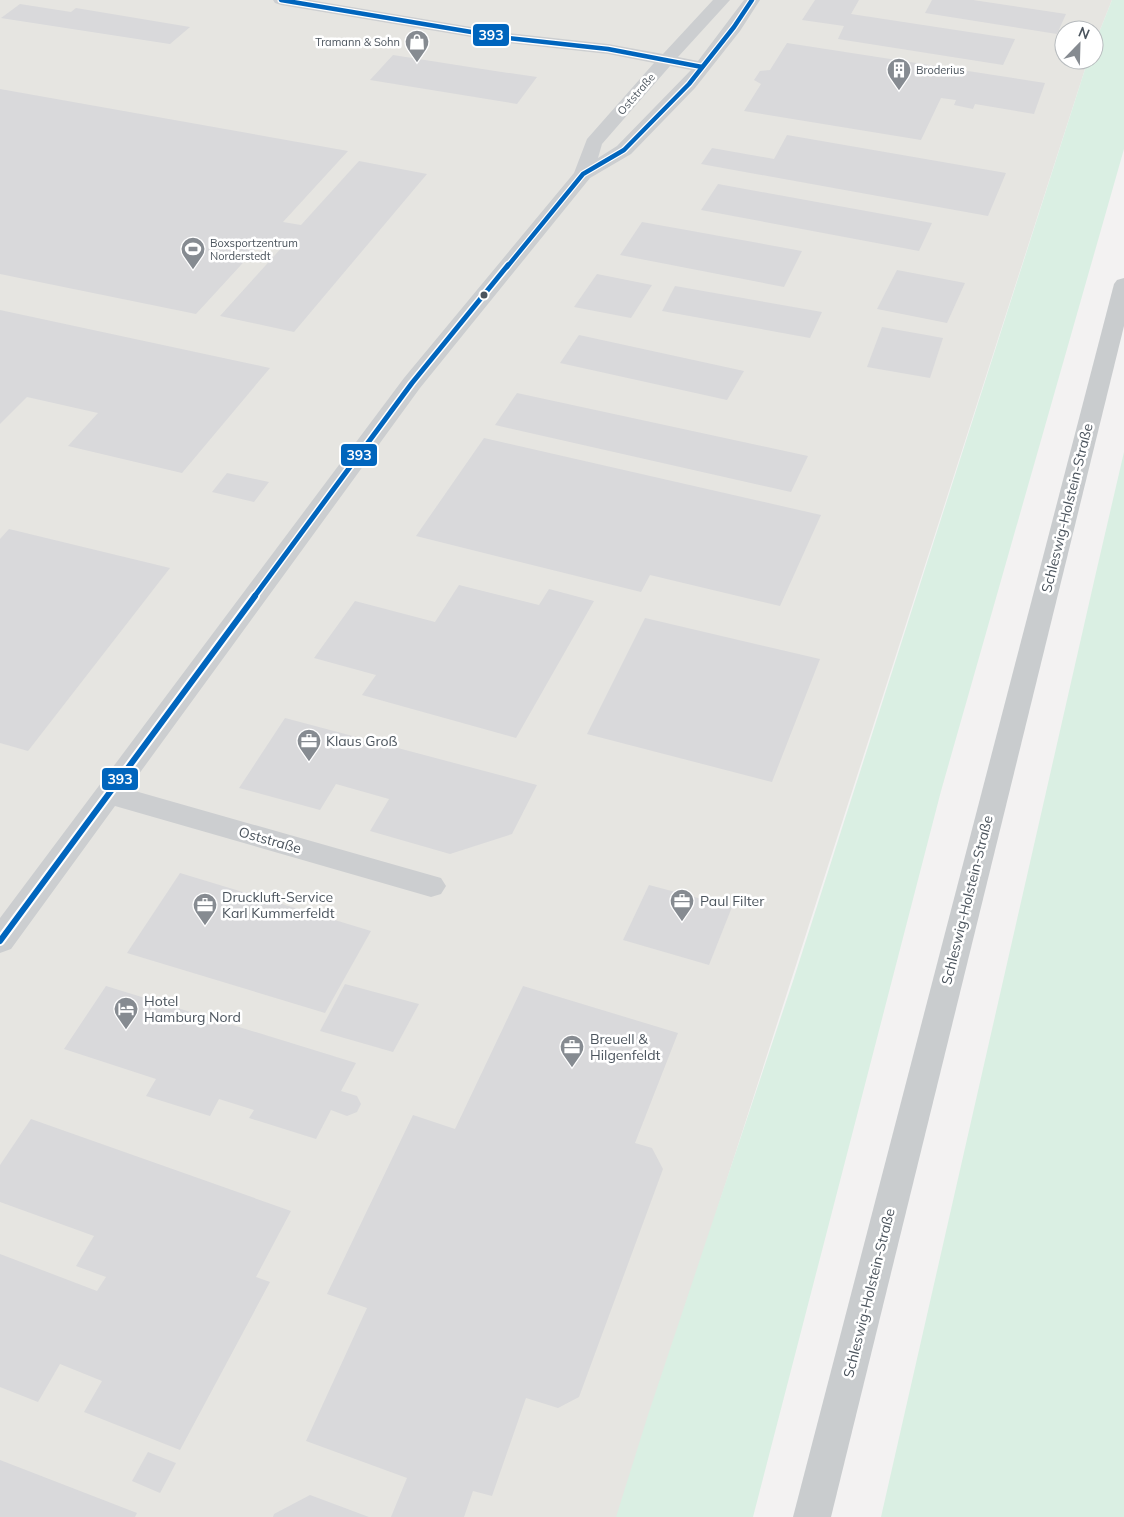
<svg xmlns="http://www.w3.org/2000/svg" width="1124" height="1517" font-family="Mulish,sans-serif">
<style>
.commercial{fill:#e6e5e1}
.green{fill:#daefe3}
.building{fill:#d9d9db}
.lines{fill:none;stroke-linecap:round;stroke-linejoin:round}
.street{fill:#ccced0;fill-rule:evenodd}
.primary{fill:#c9ccce;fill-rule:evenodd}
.bus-1-far2-casing{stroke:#fff;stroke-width:7}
.bus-1-far1-casing{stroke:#fff;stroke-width:8}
.bus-1-casing{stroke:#fff;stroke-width:10}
.bus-1-far2{stroke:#0065bd;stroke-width:4.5}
.bus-1-far1{stroke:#0065bd;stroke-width:5}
.bus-1{stroke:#0065bd;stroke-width:6}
.bus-dot{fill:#4b545d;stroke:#fff;stroke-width:2}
.labels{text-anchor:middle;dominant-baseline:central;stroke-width:5;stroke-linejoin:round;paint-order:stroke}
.far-poi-label{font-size:11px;fill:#4b545d;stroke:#fff;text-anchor:start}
.far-street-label{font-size:11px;fill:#4b545d;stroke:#fff}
.street-label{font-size:14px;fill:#4b545d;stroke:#fff}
.poi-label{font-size:14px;fill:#4b545d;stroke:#fff;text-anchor:start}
.line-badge{stroke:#fff;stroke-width:2}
.badge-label{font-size:14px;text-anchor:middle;font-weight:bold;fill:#fff}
</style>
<rect width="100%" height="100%" fill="#f3f2f2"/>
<path class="commercial" d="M0,0H1112L1094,45V30H1064V60H1088L618,1517H0Z"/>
<g class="green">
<path d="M1112,0H1124V149L941,791L753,1517H616L648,1415L794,978L1088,60H1094V45Z"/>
<path d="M1124,452V1517H881L1095,577Z"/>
</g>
<g class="building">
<path d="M815,0H859L851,14L1015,39L1003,65L838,39L844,26L802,20Z"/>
<path d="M932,0H973L1066,14L1057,34L925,13Z"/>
<path d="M20,4L71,12L76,8L190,27L170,44L1,18Z"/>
<path d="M787,43L1045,83L1034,114L975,104L973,109L954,105L956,100L941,98L921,140L744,111L761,84L754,80L760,71L770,70Z"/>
<path d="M393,55L495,71L537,77L517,104L370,80Z"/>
<path d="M0,89L348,151L283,222L301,225L359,161L427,174L294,332L220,316L284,245L263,241L196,314L0,274Z"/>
<path d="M787,135L1006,173L988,216L701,164L712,148L774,159Z"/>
<path d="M718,184L932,223L919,251L701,210Z"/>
<path d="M642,222L802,251L784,287L620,255Z"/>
<path d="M897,270L965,283L947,323L877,309Z"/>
<path d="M597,274L652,285L631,318L574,307Z"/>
<path d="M675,286L822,312L810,338L662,311Z"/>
<path d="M0,310L270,368L182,473L68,446L98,413L27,397L0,424Z"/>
<path d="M882,327L943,338L930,378L867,367Z"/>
<path d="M579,335L744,371L727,400L560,363Z"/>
<path d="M517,393L808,456L791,492L495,425Z"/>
<path d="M484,438L821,515L780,606L650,575L641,592L416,536Z"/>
<path d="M227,473L269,482L254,502L212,492Z"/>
<path d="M9,529L170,568L28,751L0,743V539Z"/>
<path d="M459,585L539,605L549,589L594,601L516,738L362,695L376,675L314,658L355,601L435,622Z"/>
<path d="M645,618L820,659L772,782L587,734Z"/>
<path d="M285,718L537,785L512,834L450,854L370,831L389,799L336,784L320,810L239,788Z"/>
<path d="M180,873L371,931L325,1013L127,953Z"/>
<path d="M649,885L732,907L709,965L623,940Z"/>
<path d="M345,984L419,1004L393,1052L320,1031Z"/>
<path d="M106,986L356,1063L341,1091L357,1096L361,1104L357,1112L347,1116L331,1110L316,1139L249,1118L254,1110L219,1099L210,1116L146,1096L156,1079L64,1049Z"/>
<path d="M523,986L678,1033L635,1143L652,1148L663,1169L579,1397L558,1408L526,1398L492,1496L473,1491L464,1517H391L407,1478L306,1441L367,1308L327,1294L413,1115L455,1129Z"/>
<path d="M31,1119L291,1211L256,1277L270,1282L180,1450L84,1412L102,1381L60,1364L38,1402L0,1387V1254L97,1291L106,1277L76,1266L94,1236L0,1202V1165Z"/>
<path d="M148,1452L176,1463L160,1493L132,1481Z"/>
<path d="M0,1460L137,1513L135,1517H0Z"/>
<path d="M310,1495L369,1517H273L274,1514Z"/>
</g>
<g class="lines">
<path class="street" d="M273,0H310L507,33L608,44L663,54L713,0H730L678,57L698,61L744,0H760L740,31L695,88L631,154L590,178L420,388L128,789L441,878L446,886L441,894L431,897L115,806L11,949L0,953V918L404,378L574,173L587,139L654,63L608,54L507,43L281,5L275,3ZM670,66L691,70L617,146L598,158L602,144Z"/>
<path class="primary" d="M1124,278V326L831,1517H793L1114,284L1117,280Z"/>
<defs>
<g id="bus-1-far2">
<path d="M281,0L507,38L608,49L702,67"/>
<path d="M507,267L583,174L624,150L689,84L734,27L752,0"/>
</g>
<path id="bus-1-far1" d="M254,597L412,383L508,265"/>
<path id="bus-1" d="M0,941L255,596"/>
</defs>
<use href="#bus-1-far2" class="bus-1-far2-casing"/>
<use href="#bus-1-far1" class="bus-1-far1-casing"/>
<use href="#bus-1" class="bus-1-casing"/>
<use href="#bus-1-far2" class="bus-1-far2"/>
<use href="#bus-1-far1" class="bus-1-far1"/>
<use href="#bus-1" class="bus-1"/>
</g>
<defs>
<symbol id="shop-pin" viewBox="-11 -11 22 30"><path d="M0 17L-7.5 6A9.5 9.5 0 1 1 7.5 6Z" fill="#868b91" stroke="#fff"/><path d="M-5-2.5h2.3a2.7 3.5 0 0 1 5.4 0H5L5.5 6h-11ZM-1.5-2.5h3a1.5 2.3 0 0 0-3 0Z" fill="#fff"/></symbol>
<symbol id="building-pin" viewBox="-11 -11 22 30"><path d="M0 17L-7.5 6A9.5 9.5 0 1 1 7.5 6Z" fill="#868b91" stroke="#fff"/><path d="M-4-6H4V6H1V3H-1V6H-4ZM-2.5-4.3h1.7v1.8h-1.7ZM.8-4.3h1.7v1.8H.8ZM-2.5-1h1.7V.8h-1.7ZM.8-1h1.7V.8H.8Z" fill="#fff"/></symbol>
<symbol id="stadium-pin" viewBox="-11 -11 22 30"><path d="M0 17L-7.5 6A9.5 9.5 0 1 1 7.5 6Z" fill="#868b91" stroke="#fff"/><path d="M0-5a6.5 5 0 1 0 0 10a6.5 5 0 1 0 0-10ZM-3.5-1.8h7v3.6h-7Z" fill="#fff"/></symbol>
<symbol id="office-pin" viewBox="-11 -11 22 30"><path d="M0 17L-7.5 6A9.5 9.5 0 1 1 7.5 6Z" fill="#868b91" stroke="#fff"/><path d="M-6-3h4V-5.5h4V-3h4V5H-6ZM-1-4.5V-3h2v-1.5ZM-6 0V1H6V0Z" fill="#fff"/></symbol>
<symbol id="hotel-pin" viewBox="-11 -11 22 30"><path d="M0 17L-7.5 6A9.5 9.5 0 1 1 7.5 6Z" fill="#868b91" stroke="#fff"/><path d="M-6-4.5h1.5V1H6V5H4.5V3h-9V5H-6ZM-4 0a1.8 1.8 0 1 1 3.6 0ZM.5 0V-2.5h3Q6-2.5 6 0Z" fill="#fff"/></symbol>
</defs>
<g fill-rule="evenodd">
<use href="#shop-pin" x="403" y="28" width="28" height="38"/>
<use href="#building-pin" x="885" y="56" width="28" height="38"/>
<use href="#stadium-pin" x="179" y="235" width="28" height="38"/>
<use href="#office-pin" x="295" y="727" width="28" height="38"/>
<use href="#office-pin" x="668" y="887" width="28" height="38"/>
<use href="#office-pin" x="191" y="891" width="28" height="38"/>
<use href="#hotel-pin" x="112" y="995" width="28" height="38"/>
<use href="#office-pin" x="558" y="1033" width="28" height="38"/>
</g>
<circle class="bus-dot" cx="484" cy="295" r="4.5"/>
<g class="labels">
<g class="far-poi-label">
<text x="400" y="42" text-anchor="end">Tramann &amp; Sohn</text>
<text x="916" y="70">Broderius</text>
<text x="210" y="243">Boxsportzentrum<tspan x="210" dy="13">Norderstedt</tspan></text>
</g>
<g class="far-street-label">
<text transform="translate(636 94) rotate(-49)">Oststraße</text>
</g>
<g class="street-label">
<text transform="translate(1067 508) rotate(-76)">Schleswig-Holstein-Straße</text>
<text transform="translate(270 840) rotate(16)">Oststraße</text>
<text transform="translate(967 900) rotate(-76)">Schleswig-Holstein-Straße</text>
<text transform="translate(869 1293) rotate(-76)">Schleswig-Holstein-Straße</text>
</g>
<g class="poi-label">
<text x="326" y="741">Klaus Groß</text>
<text x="222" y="897">Druckluft-Service<tspan x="222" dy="16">Karl Kummerfeldt</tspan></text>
<text x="700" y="901">Paul Filter</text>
<text x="144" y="1001">Hotel<tspan x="144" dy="16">Hamburg Nord</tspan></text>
<text x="590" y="1039">Breuell &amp;<tspan x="590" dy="16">Hilgenfeldt</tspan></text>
</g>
</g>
<g class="line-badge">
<rect x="472" y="23" width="38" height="24" rx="5" fill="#0065bd"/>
<rect x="340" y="443" width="38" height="24" rx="5" fill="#0065bd"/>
<rect x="101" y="767" width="38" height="24" rx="5" fill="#0065bd"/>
</g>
<g class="badge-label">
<text x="491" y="40">393</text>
<text x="359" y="460">393</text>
<text x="120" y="784">393</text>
</g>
<g transform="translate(1079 45) rotate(23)"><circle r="24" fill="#ffffff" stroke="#b7bbbe"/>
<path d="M0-4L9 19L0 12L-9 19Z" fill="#868b91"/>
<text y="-8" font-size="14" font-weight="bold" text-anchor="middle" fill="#4b545d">N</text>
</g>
</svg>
